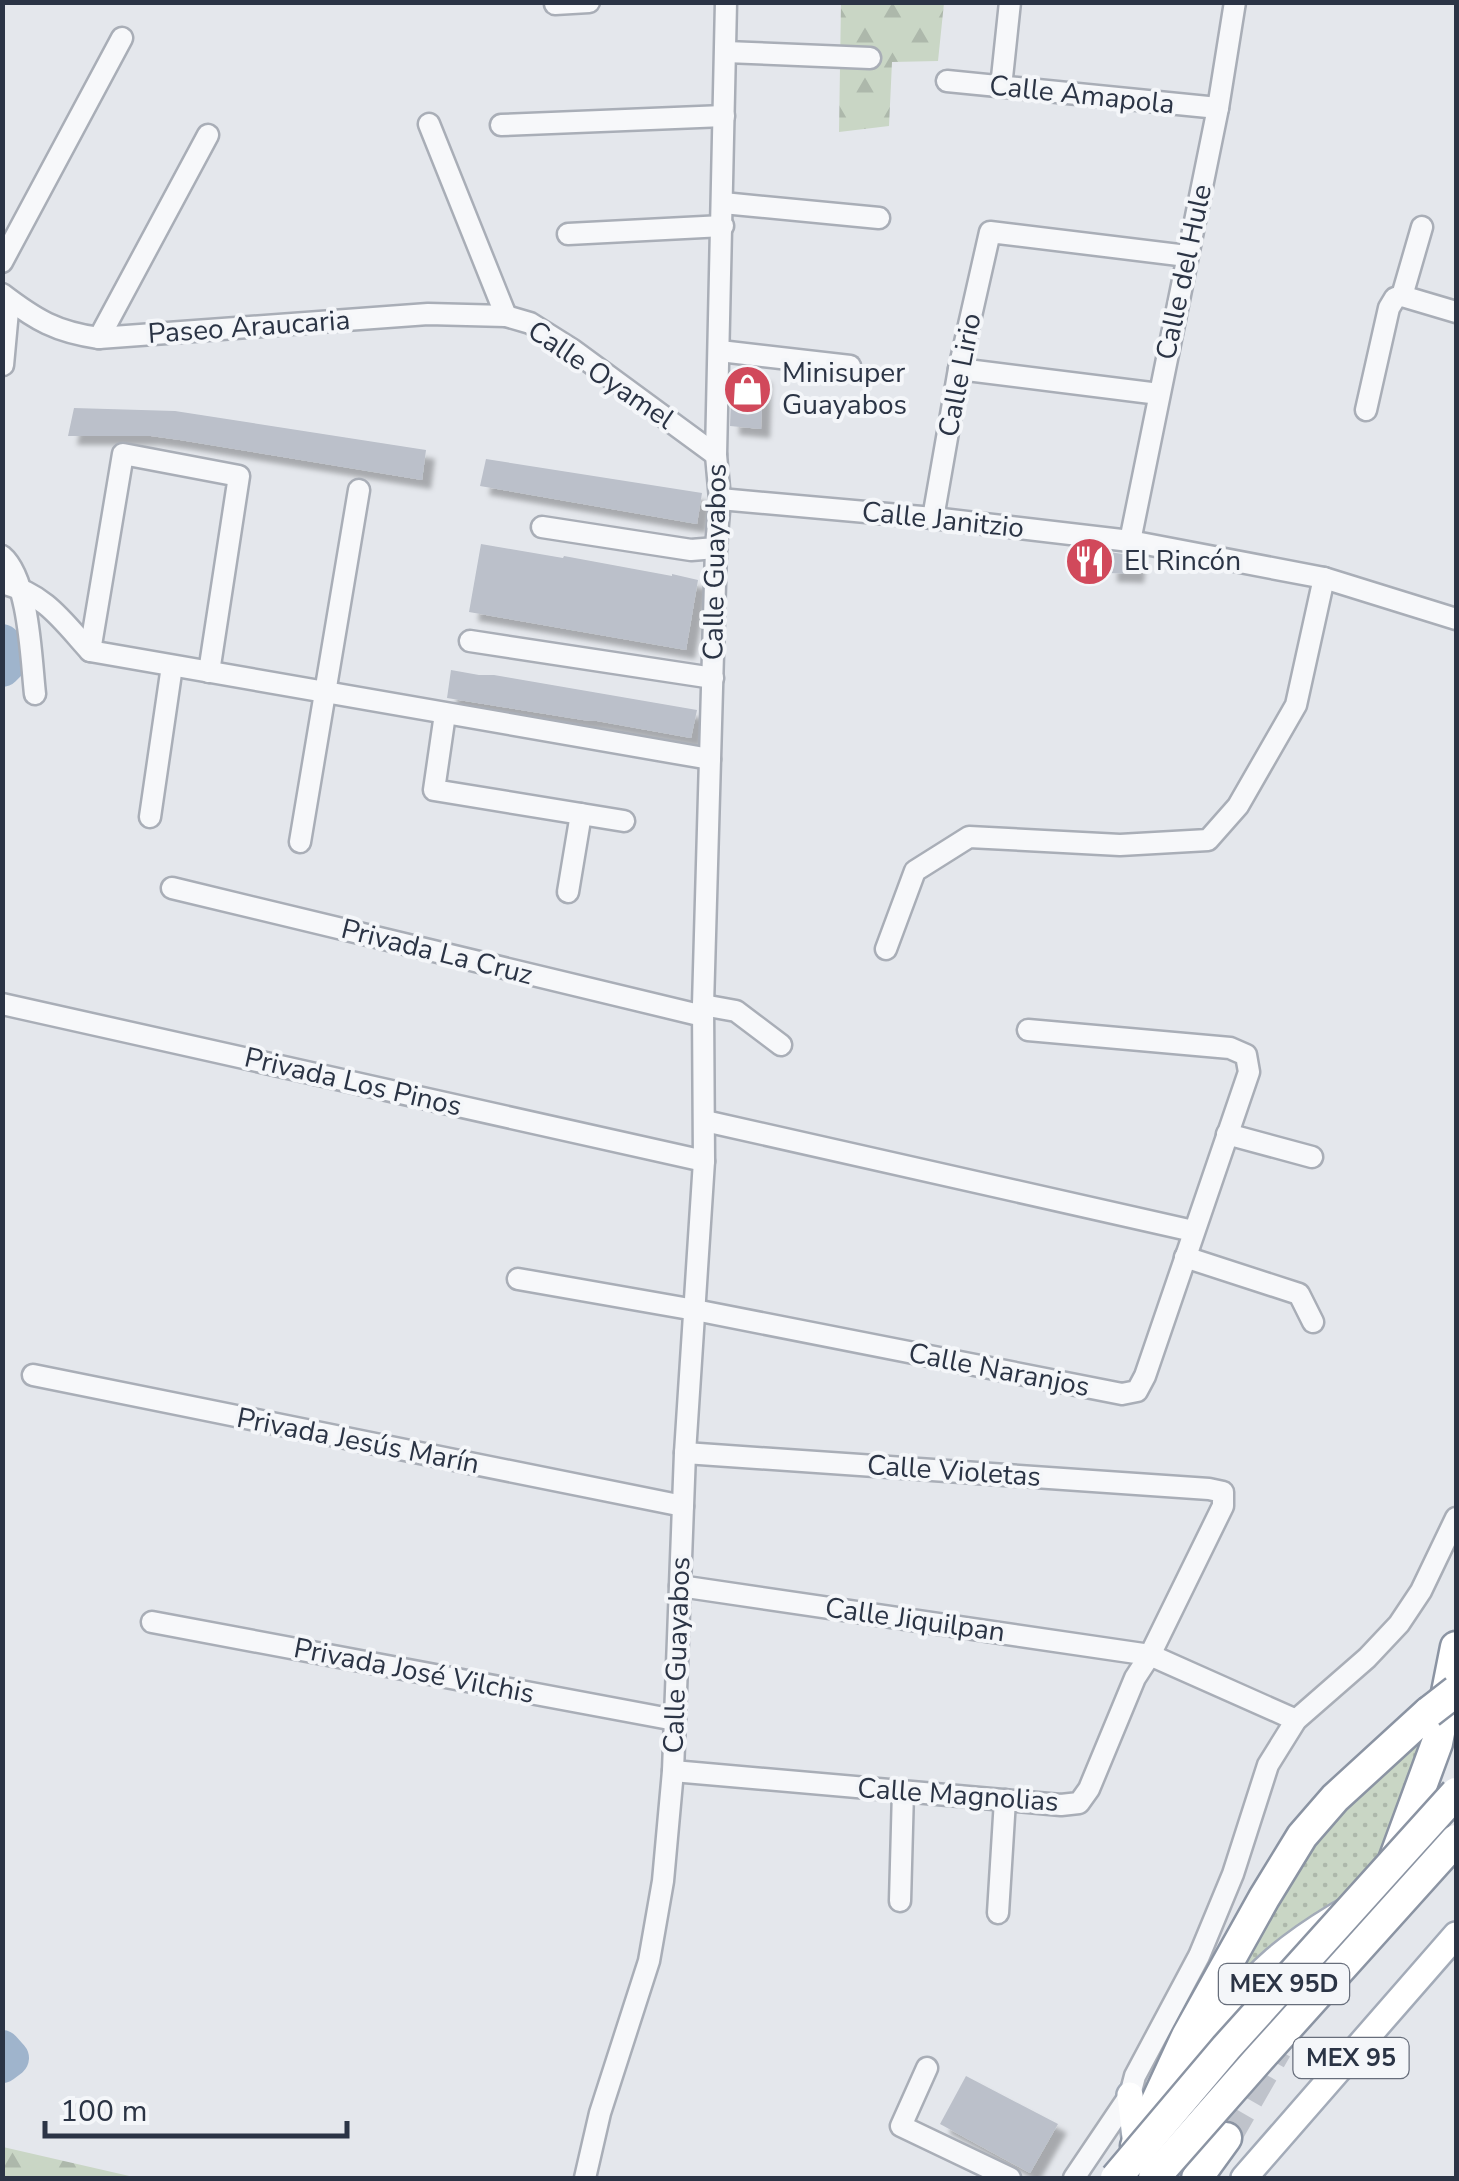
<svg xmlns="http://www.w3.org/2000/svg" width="1459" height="2181" font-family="'Nunito Sans',sans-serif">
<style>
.grass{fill:url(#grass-dots)}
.forest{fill:url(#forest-firs)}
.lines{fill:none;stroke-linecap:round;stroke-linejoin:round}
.river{stroke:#9fb4cc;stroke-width:38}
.building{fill:#bbc0ca;filter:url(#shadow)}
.highway-tunnel{stroke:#bfc3cb;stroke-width:30;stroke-dasharray:30 15;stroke-linecap:butt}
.minor-casing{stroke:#a9aeb7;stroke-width:25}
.major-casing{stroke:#a3abb8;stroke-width:30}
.highway-casing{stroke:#8b94a3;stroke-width:35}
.minor{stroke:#f7f8fa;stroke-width:20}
.major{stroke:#fff;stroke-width:25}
.highway{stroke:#fff;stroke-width:30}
.highway-bridge-casing{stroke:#8b94a3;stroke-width:35;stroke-linecap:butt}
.highway-bridge{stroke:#fff;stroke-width:30}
.labels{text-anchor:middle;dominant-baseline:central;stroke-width:8;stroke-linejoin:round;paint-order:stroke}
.shield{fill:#f4f6f9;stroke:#676e7b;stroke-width:2.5}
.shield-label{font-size:25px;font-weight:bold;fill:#2b3445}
.street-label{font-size:28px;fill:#2b3445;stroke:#f4f6f9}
.poi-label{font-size:28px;fill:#2b3445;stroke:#f4f6f9;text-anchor:start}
</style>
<defs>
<pattern id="grass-dots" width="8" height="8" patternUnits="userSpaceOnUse" patternTransform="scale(2.5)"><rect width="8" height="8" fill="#c9d6c5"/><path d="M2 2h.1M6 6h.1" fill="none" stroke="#adb8ab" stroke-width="1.8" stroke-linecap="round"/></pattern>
<pattern id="forest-firs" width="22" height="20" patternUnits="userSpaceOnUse" patternTransform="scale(2.5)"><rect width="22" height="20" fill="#c9d6c5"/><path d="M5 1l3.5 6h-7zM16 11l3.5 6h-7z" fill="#adb8ab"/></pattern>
<filter id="shadow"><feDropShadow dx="9" dy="9" stdDeviation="2.5" flood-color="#0004"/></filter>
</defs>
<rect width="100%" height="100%" fill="#e4e7ec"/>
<path class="grass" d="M1424,1733L1418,1760L1372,1879L1210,2016C1244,1959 1275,1897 1316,1844C1348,1804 1387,1769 1424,1733Z"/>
<g class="forest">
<path d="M841,3H944L938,61L892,62L889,126L839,132Z"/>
<path d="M3,2147L138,2178H3Z"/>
</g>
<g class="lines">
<g class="river">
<path d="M2,643L7,663L2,668"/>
<path d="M2,2049L10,2058L2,2064"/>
</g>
</g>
<g class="building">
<path d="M732,370L763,374L761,429L730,426Z"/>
<path d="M74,408L175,411L426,450L422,480L180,440L151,436H68Z"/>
<path d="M486,459L702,493L697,524L480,486Z"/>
<path d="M481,544L563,558L564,556L672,576V574L698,580L686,650L469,612Z"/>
<path d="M1109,552L1137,556L1135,574L1108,573Z"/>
<path d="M451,670L479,675H494L697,710L691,738L597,721L583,720L447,698Z"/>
<path d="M966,2076L1058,2124L1030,2173L940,2124Z"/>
</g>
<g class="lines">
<path class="highway-tunnel" d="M1226,2138L1277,2049"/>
<defs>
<g id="minor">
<path d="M555,4L589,2"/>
<path d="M726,52L870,58"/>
<path d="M947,81L1218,108"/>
<path d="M1001,87L1010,2"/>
<path d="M429,124L506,316"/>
<path d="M501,125L724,116"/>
<path d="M723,203L879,218"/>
<path d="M568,234L723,226"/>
<path d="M2,262L122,38"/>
<path d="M2,294C36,320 56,332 99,338L428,314L506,316L530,323L573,350L716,455"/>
<path d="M1402,296L1422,227"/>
<path d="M99,338L208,135"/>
<path d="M720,351L850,366"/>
<path d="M3,365L9,300"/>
<path d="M959,369L1159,394"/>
<path d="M1366,410L1389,308L1395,298L1402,296L1456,312"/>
<path d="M720,499L933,518L1130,541L1324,578L1456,619"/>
<path d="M933,518L959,369L990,232L1187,256"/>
<path d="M542,527L691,550L716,548"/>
<path d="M1130,541L1218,108L1235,2"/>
<path d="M2,556C29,579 31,658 35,694"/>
<path d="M2,583C46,595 61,619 90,651L710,759"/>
<path d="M470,641L713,678"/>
<path d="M90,651L123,454L239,476L209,672"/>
<path d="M445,714L434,790L624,821"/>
<path d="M150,817L172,666"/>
<path d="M300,842L359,490"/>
<path d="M172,888L703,1016"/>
<path d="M568,892L581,814"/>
<path d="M886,949L915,871L969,837L1120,845L1208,840L1238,806L1296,705L1324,578"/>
<path d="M2,1004L704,1161"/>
<path d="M703,1005L736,1011L781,1045"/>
<path d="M705,1121L1193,1231"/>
<path d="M1227,1134L1312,1157"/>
<path d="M1185,1257L1299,1294L1313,1322"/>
<path d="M518,1279L695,1310L1122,1394L1137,1391L1145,1376L1249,1072L1246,1055L1230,1048L1028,1030"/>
<path d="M33,1375L683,1506"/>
<path d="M680,1586L1150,1655L1296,1720"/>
<path d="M152,1622L675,1720"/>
<path d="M673,1771L1061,1805L1079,1803L1089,1789L1135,1678L1150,1655L1223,1506V1492L1209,1489L685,1453"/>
<path d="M900,1901L903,1791"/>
<path d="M998,1913L1005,1800"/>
<path d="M927,2068L901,2126L1010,2178"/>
<path d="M585,2178L600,2113L649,1961L663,1881L673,1771L685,1453L704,1161L703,1005L716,548L720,499L716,455L726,2"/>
<path d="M1074,2178L1130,2095L1135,2076L1199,1956L1233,1874L1268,1765L1296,1720L1367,1658L1399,1624L1421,1591L1456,1518"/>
</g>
<g id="major">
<path d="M1176,2088C1206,2045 1234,1995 1275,1960C1319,1922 1375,1895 1426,1867"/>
<path d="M1130,2095L1136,2146"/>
<path d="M1244,2178L1456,1935"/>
</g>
<g id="highway">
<path d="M1394,1860L1437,1743L1456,1647"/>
<path d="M1136,2146L1187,2036L1264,1898L1302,1836L1335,1798L1429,1712"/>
<path d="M1197,2178L1226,2138"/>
</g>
</defs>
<use href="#minor" class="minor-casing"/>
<use href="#major" class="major-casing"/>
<use href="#highway" class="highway-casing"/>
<use href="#minor" class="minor"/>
<use href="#major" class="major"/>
<use href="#highway" class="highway"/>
<defs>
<g id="highway-bridge">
<path d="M1429,1712L1456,1691"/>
<path d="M1116,2178L1226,2048L1456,1793"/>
<path d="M1154,2178L1257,2061L1456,1840"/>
</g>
</defs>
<use href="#highway-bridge" class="highway-bridge-casing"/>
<use href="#highway-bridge" class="highway-bridge"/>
</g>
<defs>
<symbol id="shop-disc" viewBox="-11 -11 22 22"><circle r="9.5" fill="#d1495b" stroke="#f4f6f9"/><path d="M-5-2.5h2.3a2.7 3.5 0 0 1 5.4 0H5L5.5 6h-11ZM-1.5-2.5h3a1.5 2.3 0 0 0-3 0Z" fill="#fff"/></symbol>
<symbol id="restaurant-disc" viewBox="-11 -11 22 22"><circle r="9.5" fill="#d1495b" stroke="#f4f6f9"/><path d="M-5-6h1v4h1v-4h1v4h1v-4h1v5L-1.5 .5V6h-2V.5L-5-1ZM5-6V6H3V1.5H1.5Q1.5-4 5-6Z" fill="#fff"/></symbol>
</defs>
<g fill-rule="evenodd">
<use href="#shop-disc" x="720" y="362" width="55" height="55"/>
<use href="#restaurant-disc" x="1062" y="534" width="55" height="55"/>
</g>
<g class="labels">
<g class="shield">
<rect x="1219" y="1964" width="130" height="40" rx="8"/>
<rect x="1293.5" y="2038" width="115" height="40" rx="8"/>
</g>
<g class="shield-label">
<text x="1284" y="1984">MEX 95D</text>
<text x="1351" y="2058">MEX 95</text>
</g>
<g class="street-label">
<text transform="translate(1082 95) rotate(6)">Calle Amapola</text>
<text transform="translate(1184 272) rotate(-78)">Calle del Hule</text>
<text transform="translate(249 327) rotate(-4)">Paseo Araucaria</text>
<text transform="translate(601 375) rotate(34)">Calle Oyamel</text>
<text transform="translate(960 375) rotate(-79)">Calle Lirio</text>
<text transform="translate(943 520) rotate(6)">Calle Janitzio</text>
<text transform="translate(715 562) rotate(-89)">Calle Guayabos</text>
<text transform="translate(437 952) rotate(14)">Privada La Cruz</text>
<text transform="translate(353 1082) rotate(13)">Privada Los Pinos</text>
<text transform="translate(999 1370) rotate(11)">Calle Naranjos</text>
<text transform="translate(358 1441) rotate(11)">Privada Jesús Marín</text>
<text transform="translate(954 1471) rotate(4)">Calle Violetas</text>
<text transform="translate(915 1620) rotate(8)">Calle Jiquilpan</text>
<text transform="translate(677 1655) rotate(-88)">Calle Guayabos</text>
<text transform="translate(414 1671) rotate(11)">Privada José Vilchis</text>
<text transform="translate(958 1795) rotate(4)">Calle Magnolias</text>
</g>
<g class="poi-label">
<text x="782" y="373">Minisuper<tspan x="782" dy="32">Guayabos</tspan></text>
<text x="1124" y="561">El Rincón</text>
</g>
</g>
<rect width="1459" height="2181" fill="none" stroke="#2b3445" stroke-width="10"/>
<path d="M45 2121v15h302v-15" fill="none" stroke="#2b3445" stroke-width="5"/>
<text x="60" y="2121" font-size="30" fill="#2b3445" stroke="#f4f6f9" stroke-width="8" paint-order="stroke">100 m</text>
</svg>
